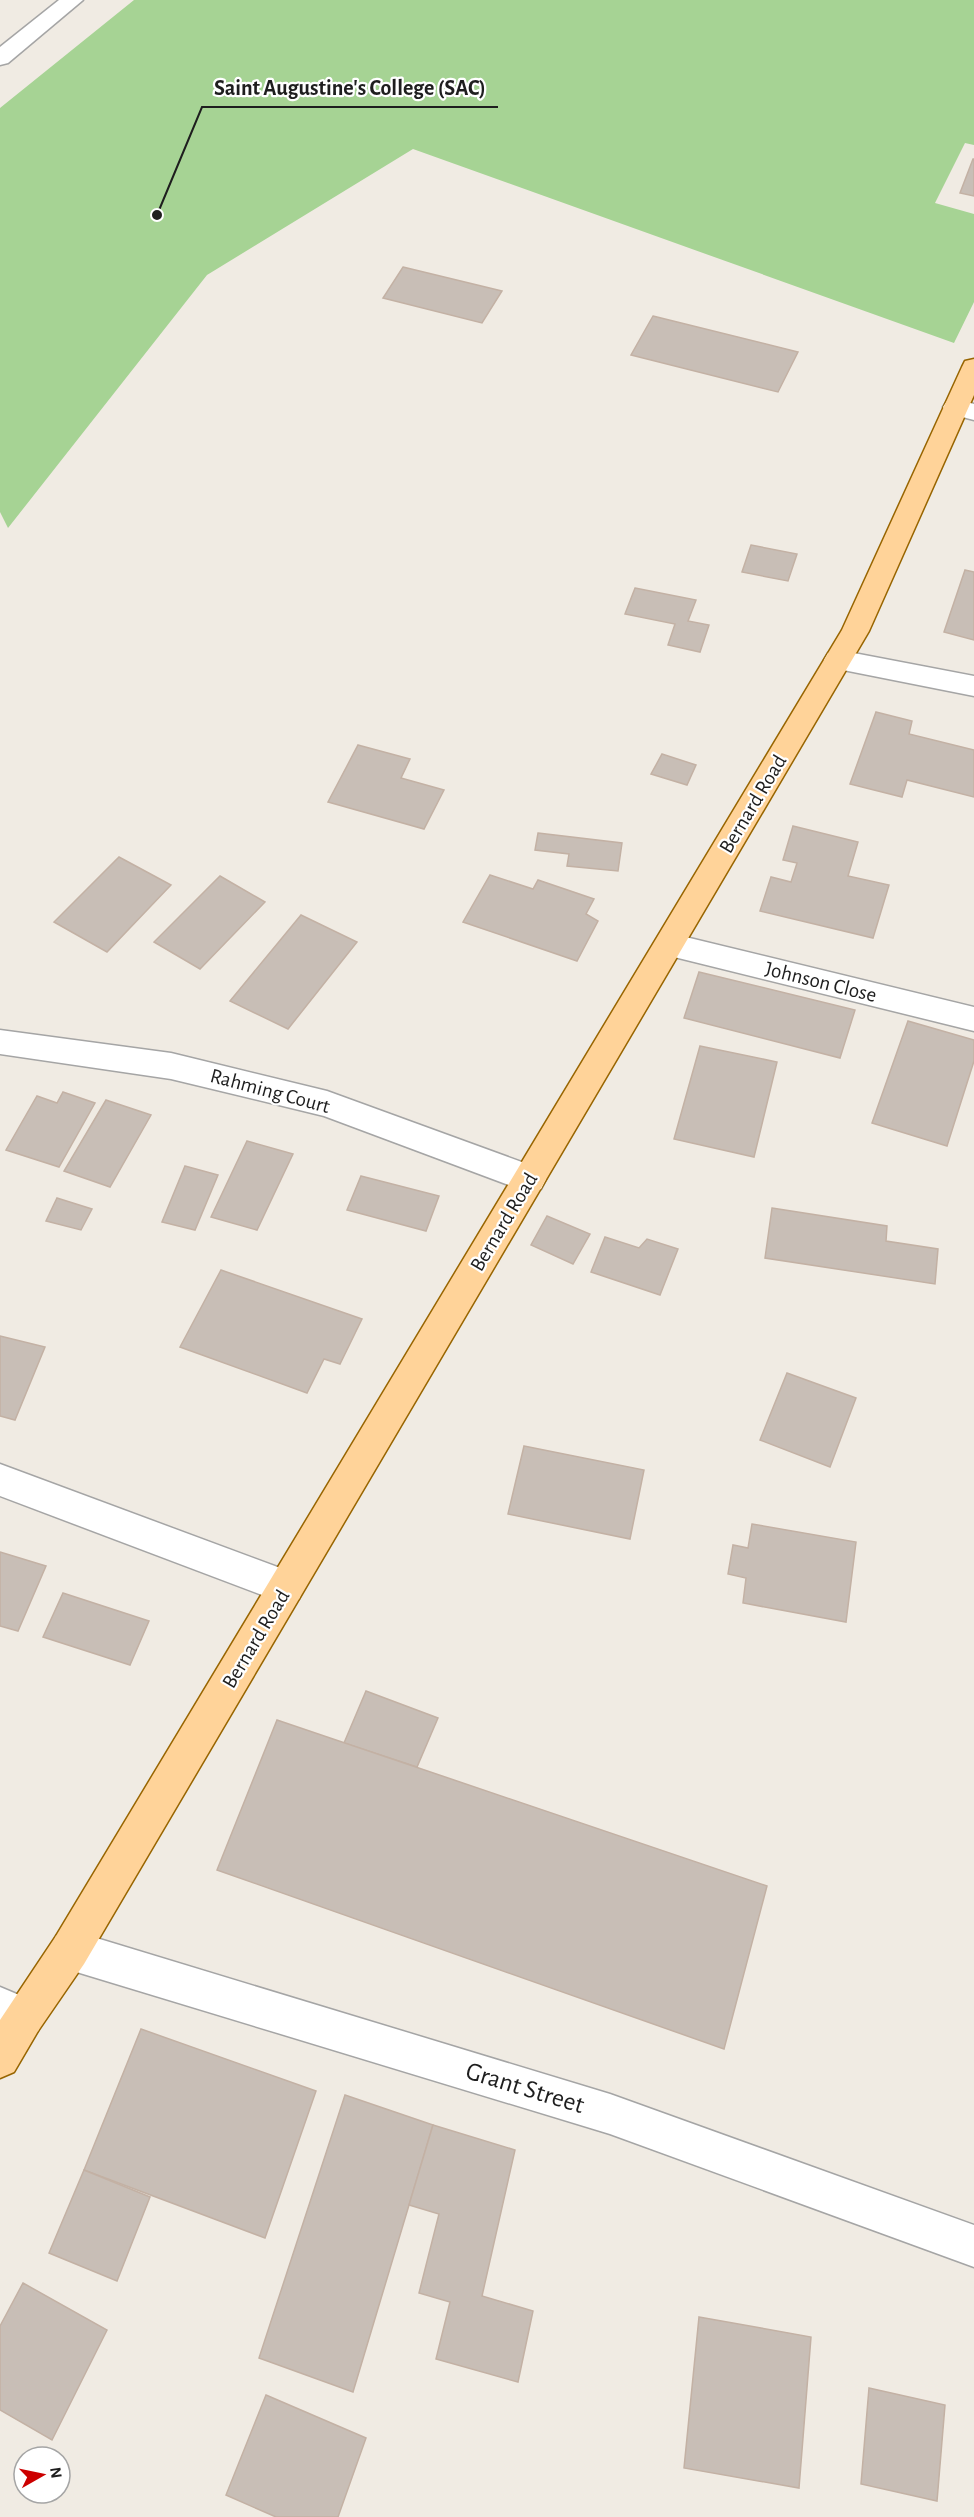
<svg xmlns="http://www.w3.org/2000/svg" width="974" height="2517" font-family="'Alegreya Sans',sans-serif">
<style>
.forest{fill:#a6d394}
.building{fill:#c8beb6;stroke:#c3b1a4;stroke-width:1.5}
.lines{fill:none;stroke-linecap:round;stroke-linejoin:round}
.minor-casing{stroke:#a5a5a5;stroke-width:3}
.major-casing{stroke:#986500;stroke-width:3}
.minor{fill:#fff;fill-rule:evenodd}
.major{fill:#ffd399;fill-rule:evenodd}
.labels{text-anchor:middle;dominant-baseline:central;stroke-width:4.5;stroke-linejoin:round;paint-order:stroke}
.street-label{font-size:21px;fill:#1e1e1e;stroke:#fff}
.near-street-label{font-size:26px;fill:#1e1e1e;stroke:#fff}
.leader{fill:none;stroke:#1e1e1e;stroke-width:2}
.callout-dot{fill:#1e1e1e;stroke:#fff;stroke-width:2}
.callout-label{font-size:22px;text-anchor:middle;font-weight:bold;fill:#1e1e1e;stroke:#fff;stroke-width:4.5;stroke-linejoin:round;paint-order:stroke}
</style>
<rect width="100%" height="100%" fill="#f0ebe3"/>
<path class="forest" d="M134,0H974V145L965,143L935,203L974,214V302L954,343L413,149L207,275L8,528L0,512V108Z"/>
<g class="building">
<path d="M973,159H974V196L960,193Z"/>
<path d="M403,267L502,291L482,323L383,298Z"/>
<path d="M653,316L798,352L778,392L631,355Z"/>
<path d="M751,545L797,554L788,581L742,572Z"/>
<path d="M965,570L974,572V640L944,632Z"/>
<path d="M635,588L696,600L688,621L709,625L700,652L668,645L675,624L625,614Z"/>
<path d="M876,712L912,721L909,734L974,750V797L907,780L902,797L850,784Z"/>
<path d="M358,745L410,759L401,778L444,790L424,829L328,802Z"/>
<path d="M662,754L696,765L687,785L651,774Z"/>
<path d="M793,826L858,842L848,876L889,885L873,938L760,911L771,877L791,882L797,863L783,860Z"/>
<path d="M538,833L622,843L618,871L567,866L569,854L535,850Z"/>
<path d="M119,857L171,885L107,952L54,922Z"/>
<path d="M490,875L533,889L538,880L594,899L586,914L598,921L577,961L463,922Z"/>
<path d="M220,876L265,902L200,969L154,942Z"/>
<path d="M301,915L357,942L288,1029L230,1001Z"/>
<path d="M699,972L855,1010L840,1058L684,1018Z"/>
<path d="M908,1021L974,1040V1061L947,1146L872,1123Z"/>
<path d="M700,1046L777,1062L754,1157L674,1139Z"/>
<path d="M63,1092L95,1103L59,1167L6,1150L37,1096L57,1103Z"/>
<path d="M106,1100L151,1115L110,1187L64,1171Z"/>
<path d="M247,1141L293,1154L257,1230L211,1217Z"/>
<path d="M185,1166L218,1175L195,1230L162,1222Z"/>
<path d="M361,1176L439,1196L426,1231L347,1210Z"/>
<path d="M57,1198L92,1209L81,1230L46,1221Z"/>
<path d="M772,1208L887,1226L886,1241L938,1249L935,1284L765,1258Z"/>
<path d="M547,1216L590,1234L573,1264L531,1245Z"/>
<path d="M605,1237L639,1248L647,1239L678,1249L660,1295L591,1272Z"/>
<path d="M221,1270L362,1319L340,1364L324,1359L307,1393L180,1347Z"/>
<path d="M0,1336L45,1347L15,1420L0,1416Z"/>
<path d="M787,1373L856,1398L830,1467L760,1440Z"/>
<path d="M524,1446L644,1470L630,1539L508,1514Z"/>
<path d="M752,1524L856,1542L846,1622L743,1603L746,1578L728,1574L733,1545L748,1548Z"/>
<path d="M0,1552L46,1566L18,1631L0,1626Z"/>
<path d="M63,1593L149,1621L130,1665L43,1637Z"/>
<path d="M366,1691L438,1718L417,1767L344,1743Z"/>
<path d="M277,1720L767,1886L724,2049L217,1870Z"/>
<path d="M141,2029L316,2091L265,2238L84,2170Z"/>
<path d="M345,2095L433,2125L353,2392L259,2358Z"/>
<path d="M433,2125L515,2150L482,2296L533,2311L518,2382L436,2359L450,2302L419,2293L439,2214L409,2205Z"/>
<path d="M84,2170L150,2197L117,2281L49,2253Z"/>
<path d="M23,2283L107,2330L52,2440L0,2410V2326Z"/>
<path d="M699,2317L811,2337L799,2488L684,2468Z"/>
<path d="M869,2388L945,2405L937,2501L861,2484Z"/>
<path d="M266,2395L366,2438L338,2517H276L226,2495Z"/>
</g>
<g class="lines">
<defs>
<g id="minor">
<path d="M59,0H83L8,63L0,65V47Z"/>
<path d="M956,399L974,404V420L947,413L943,407L947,401Z"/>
<path d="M838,650L974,676V696L828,667L824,660L828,653Z"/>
<path d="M669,933L974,1007V1031L658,953L654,945L658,937Z"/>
<path d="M0,1030L171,1053L327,1091L541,1169L546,1179L541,1189L530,1193L324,1116L171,1079L0,1054Z"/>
<path d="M0,1464L299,1575L304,1587L299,1599L286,1604L0,1496Z"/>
<path d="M70,1930L610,2094L974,2225V2267L610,2134L70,1970L56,1964L50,1950L56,1936Z"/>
<path d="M0,1987L38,2003L44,2017L38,2031L24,2037L0,2027Z"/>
</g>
<path id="major" d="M974,359V395L869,631L84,1964L38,2031L14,2072L0,2078V2020L56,1936L842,630L962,367L965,361Z"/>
</defs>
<use href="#minor" class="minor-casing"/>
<use href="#major" class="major-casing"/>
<use href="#minor" class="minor"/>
<use href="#major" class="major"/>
</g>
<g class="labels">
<g class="street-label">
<text transform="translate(753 804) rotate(-59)">Bernard Road</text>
<text transform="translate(821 982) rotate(14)">Johnson Close</text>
<text transform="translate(270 1091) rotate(15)">Rahming Court</text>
<text transform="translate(504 1222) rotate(-59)">Bernard Road</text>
<text transform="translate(256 1639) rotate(-59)">Bernard Road</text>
</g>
<g class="near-street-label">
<text transform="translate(525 2088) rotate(17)">Grant Street</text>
</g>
</g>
<path class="leader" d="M157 215L202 107H498"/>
<circle class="callout-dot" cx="157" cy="215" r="6"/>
<g class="callout-label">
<text x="350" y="95">Saint Augustine's College (SAC)</text>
</g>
<g transform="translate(42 2475) rotate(81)"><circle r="28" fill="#ffffff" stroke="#a5a5a5" stroke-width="1.5"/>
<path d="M0-4.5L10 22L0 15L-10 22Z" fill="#cc0000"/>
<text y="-9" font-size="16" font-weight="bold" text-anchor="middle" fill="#1e1e1e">N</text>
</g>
</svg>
